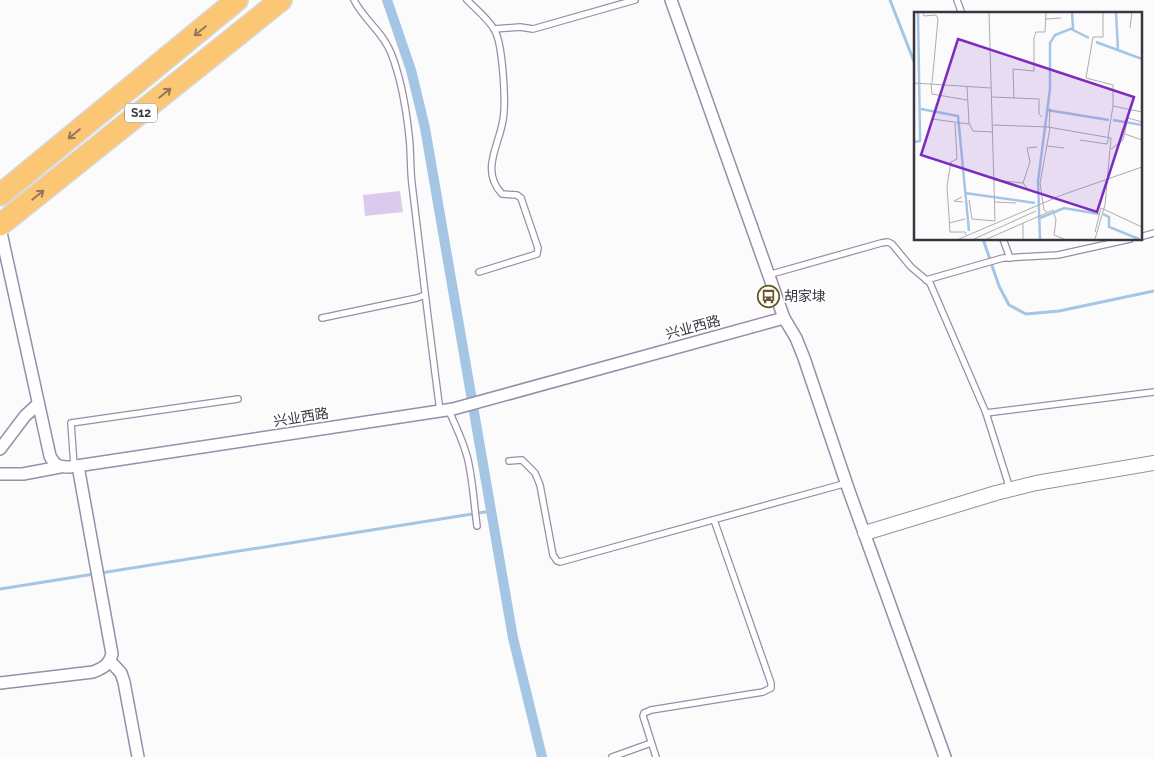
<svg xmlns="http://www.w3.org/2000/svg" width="1154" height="757" font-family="Raleway,'Noto Sans SC',sans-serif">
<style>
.green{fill:#dcc9ed}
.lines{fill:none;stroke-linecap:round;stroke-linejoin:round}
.stream{stroke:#a5c5e5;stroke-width:3}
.canal{stroke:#a5c5e5;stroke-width:10}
.service-casing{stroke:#9a8da8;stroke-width:8}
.minor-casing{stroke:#9a8da8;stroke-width:14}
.tertiary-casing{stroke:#9a8da8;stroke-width:16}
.motorway-casing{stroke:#d8d7d9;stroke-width:24}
.service{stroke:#fff;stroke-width:5.5}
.minor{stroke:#fff;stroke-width:11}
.tertiary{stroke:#fff;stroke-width:14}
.motorway{stroke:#fcc774;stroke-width:21}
.oneway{stroke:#927758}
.labels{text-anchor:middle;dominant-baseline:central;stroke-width:4;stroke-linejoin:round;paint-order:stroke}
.shield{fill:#fff;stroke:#76727a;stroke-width:1}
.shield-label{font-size:12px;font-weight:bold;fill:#3b3541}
.poi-label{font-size:14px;fill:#3b3541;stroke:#fff;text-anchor:start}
.street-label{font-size:14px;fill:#3b3541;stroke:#fff}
.inset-river{fill:none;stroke:#a5c5e5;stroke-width:2.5}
.inset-road{fill:none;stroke:#aeacb1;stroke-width:1}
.view{fill:#7b2cbf;fill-opacity:0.15;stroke:#7b2cbf;stroke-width:2.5}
.inset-edge{fill:none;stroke:#3b3541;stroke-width:2.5}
</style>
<rect width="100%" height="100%" fill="#fbfbfb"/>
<path class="green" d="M400,191L403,212L365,216L363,195Z"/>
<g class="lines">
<g class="stream">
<path d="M890,0L915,64"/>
<path d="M983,239L999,286L1009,305L1026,314L1059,311L1154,291"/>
<path d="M0,589L491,511"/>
</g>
<path class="canal" d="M387,0L411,70L425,128L513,638L542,757"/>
<defs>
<g id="service">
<path d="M354,0C364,20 383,32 391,53C401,78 406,108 409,135C411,151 410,168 412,184C421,260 430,336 440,411"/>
<path d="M467,0C476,9 487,18 494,29C503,43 506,103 503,120C499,146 480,170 502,194L517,195L521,198L538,248L537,254L479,272"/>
<path d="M957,0L962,14"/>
<path d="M494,29L520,27L533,29L635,0"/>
<path d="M1140,237L1154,233"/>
<path d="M1003,239L1010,258"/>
<path d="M768,275L881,243L888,242L892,244L911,267L930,283L986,413L1010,489"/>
<path d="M926,280L1003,258L1058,255L1130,239"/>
<path d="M322,318L417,298L425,295"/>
<path d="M448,409C456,426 464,443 468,460C473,482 474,504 477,526"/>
<path d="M986,413L1154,392"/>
<path d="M509,461L522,460L535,473L540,485L553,555L557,561L560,562L847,483"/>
<path d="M74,466L71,423L238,399"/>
<path d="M612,757L651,743"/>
<path d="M656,757L643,716L644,713L651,710L763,692L771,688V683L714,520"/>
</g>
<g id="minor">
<path d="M671,0L784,318L796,338L804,358L849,491L945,757"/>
<path d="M0,228L50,456C55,466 59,467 70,467L453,409L784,318"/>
<path d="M0,449L25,416L38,404"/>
<path d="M0,474H23L60,467"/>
<path d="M110,661L121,673L124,682L138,757"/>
<path d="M0,683L93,672C103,668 109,665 112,654L78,466"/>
</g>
<path id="tertiary" d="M865,533L996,493L1036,483L1154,463"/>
<g id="motorway">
<path d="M0,195L237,0"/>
<path d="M0,225L281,0"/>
</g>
</defs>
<use href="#service" class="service-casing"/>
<use href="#minor" class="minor-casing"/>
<use href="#tertiary" class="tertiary-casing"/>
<use href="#motorway" class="motorway-casing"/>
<use href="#service" class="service"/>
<use href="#minor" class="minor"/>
<use href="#tertiary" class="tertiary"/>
<use href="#motorway" class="motorway"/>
</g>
<defs><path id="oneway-shaft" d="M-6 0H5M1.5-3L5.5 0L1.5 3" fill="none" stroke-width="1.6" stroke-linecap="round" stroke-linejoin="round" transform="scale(1.25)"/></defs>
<g class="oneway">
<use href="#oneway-shaft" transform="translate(200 31) rotate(141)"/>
<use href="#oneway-shaft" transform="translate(165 93) rotate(-39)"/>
<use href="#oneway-shaft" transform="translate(74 134) rotate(141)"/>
<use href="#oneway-shaft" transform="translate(38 195) rotate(-39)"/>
</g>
<defs>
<symbol id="bus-ring" viewBox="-11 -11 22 22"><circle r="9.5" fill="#fff" stroke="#675523" stroke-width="1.5"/><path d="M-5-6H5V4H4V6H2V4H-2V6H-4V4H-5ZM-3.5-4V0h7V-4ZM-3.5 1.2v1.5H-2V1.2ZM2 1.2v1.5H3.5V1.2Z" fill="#675523"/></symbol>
</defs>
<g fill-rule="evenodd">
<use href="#bus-ring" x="756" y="284" width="25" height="25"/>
</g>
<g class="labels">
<rect class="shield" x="125" y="103.5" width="32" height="19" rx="4"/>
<g class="shield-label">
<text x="141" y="113">S12</text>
</g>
<g class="poi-label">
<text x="784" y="296">胡家埭</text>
</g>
<g class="street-label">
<text transform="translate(693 327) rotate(-15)">兴业西路</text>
<text transform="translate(301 417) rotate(-9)">兴业西路</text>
</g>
</g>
<g transform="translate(914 12)">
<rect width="228" height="228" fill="#fbfbfb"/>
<path class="inset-river" d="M202,0L204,38M157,17L175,26M182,30L228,47M7,97L44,104L55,219M133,98L195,108M199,108L228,113M0,130L6,129V125L4,1M51,181L121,191M189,202L195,205V215L225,227M126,206L150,196L185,202M126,227L124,169L136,77V31L141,23L159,16L158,0"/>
<path class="inset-road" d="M9,0L10,4L22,3L24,7L18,71M75,0L81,209M189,0V25H179L172,66L199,73V94M132,7L147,6M216,16L218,0M0,71L77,76M17,71L18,82L53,88M53,75L55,111L59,119L79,120M78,85L125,87V102L128,105M100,86L99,57L120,59V26L122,20H131L132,0M18,107L55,112M41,111L43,147L37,150L33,174L36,220H51L52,223M79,113L134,115L197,126L191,193L181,227M135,116L136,96M211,122L228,128M194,125L199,94L228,100M166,128L193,132L195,125M133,134L150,136M197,137L209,128L214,106L228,110M80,168L109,171M115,179L109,171L116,150L113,136L123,135M48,185L40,189L49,190M55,188L58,207L81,209M81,190L102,191M133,200L130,198L126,171L136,116M35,211L51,207M109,211V227M181,220L187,196L228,215M45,227L148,183L228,155M60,227L122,199M73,227L139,198L142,208L140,223L150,227"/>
<path class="view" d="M44,27L220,85L183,200L7,143Z"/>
<rect width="228" height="228" class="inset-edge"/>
</g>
</svg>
